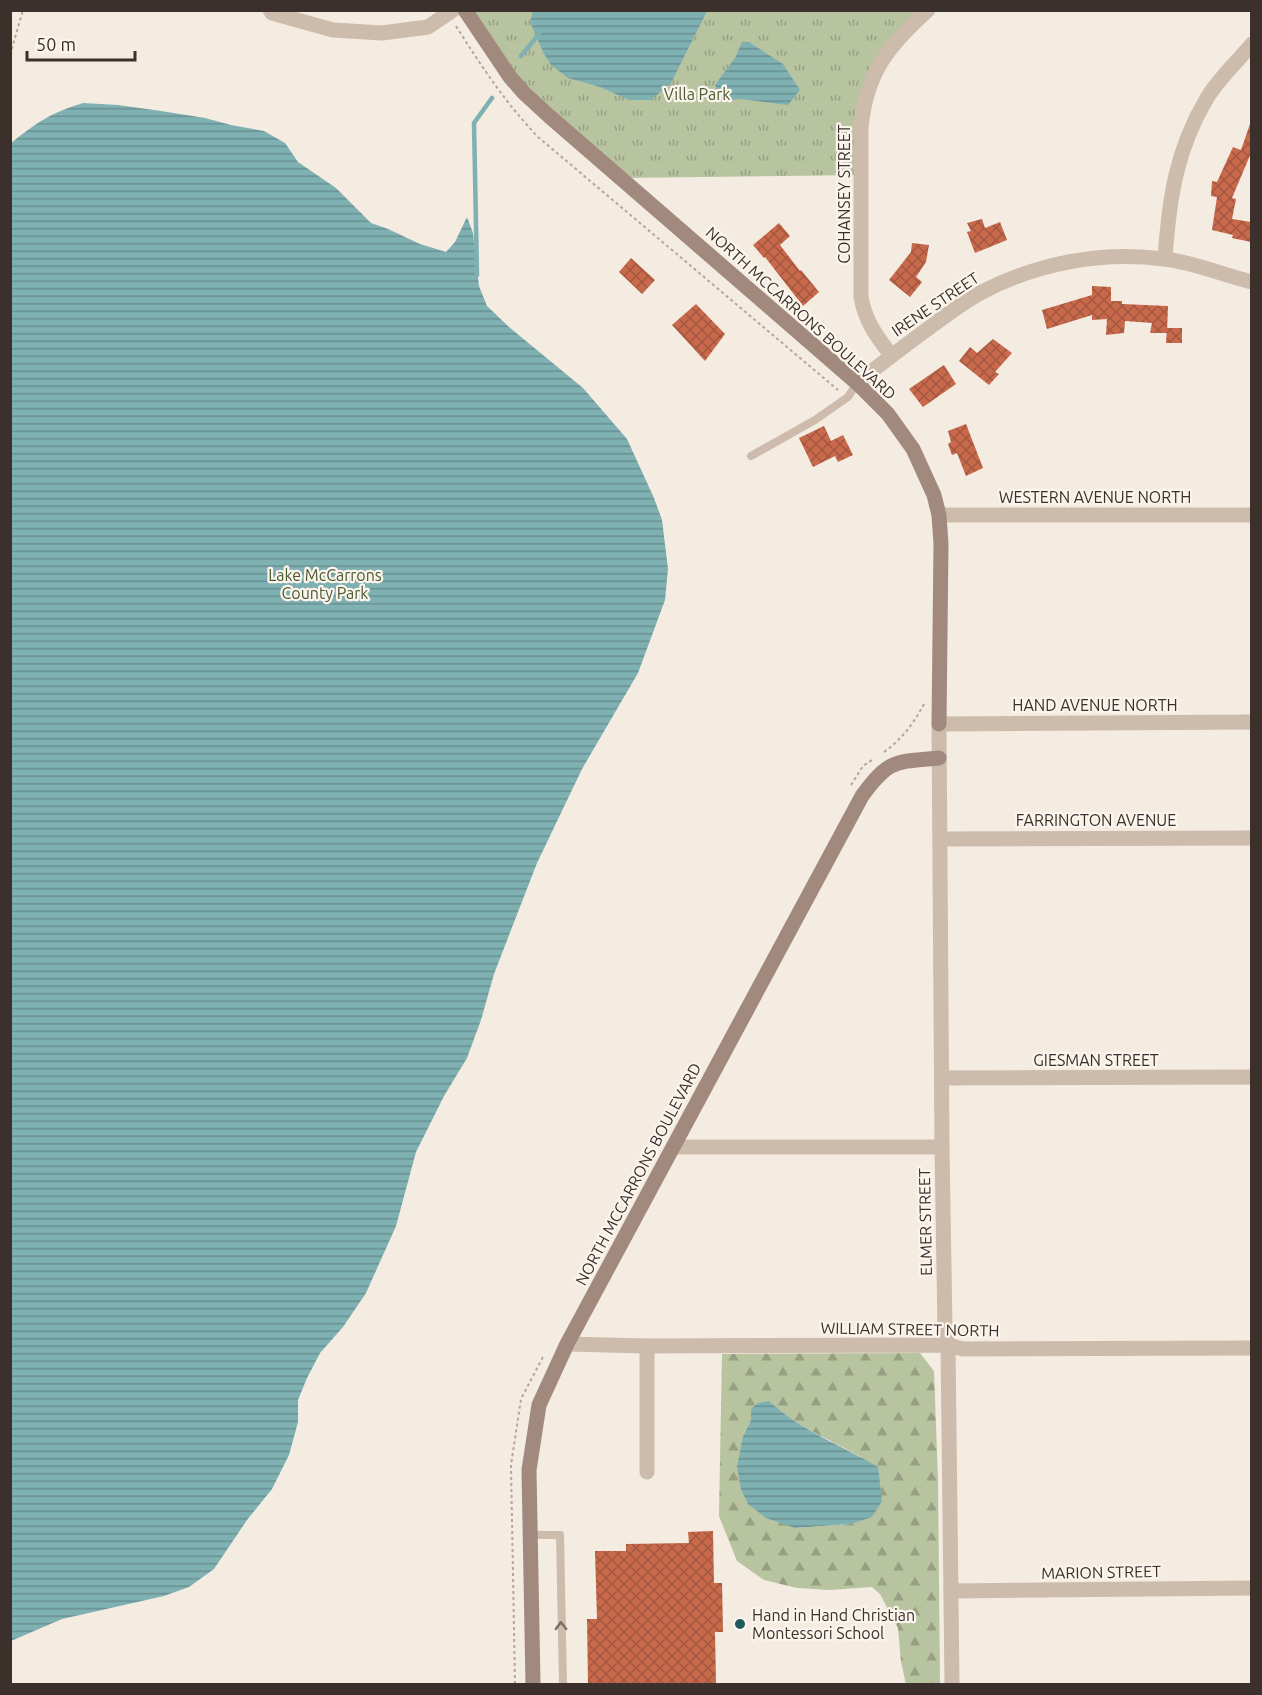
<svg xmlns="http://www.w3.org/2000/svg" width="1262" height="1695" font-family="Ubuntu,sans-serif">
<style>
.forest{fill:url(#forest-firs);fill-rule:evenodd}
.park{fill:url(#park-tufts)}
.water{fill:url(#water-rules)}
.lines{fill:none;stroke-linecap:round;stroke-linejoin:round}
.stream{stroke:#7fb0b2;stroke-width:4.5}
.building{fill:url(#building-cross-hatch)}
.path{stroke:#b9a596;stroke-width:2;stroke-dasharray:3 3;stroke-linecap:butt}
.lane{stroke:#cdbbac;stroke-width:8}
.street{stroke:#cdbbac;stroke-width:15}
.secondary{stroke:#a18a7d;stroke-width:15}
.oneway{stroke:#7d6f65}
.poi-dot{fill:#1f5a5e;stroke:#fbf5ee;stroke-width:2}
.labels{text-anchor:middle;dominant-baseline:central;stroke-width:4.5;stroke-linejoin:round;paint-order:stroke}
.park-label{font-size:16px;fill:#4a5a2e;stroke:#fbf5ee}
.street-label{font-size:16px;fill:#3b302b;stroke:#fbf5ee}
.poi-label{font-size:16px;fill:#3b302b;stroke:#fbf5ee;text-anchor:start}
</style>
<defs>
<pattern id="forest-firs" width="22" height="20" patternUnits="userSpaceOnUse" patternTransform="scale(1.5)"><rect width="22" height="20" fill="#b8c4a0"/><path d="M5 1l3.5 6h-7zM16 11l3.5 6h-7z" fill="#97a083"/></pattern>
<pattern id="park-tufts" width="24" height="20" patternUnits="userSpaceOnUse" patternTransform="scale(1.5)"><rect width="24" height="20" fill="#b8c4a0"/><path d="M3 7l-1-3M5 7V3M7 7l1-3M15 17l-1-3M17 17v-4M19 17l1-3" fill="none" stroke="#97a083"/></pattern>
<pattern id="water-rules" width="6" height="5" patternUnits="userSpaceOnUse" patternTransform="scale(1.5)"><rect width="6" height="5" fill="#7fb0b2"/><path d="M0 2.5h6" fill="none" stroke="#699091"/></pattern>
<pattern id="building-cross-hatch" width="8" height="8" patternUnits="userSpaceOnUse" patternTransform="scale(1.5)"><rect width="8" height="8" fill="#c8694b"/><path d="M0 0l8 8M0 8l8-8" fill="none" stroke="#a4573f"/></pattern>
</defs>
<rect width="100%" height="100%" fill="#f4ebe1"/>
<path class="forest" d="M920,1353L934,1371L938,1480L940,1684H906L901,1662L898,1628L880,1594L872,1587L830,1590L797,1588L764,1580L737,1561L719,1516L722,1354ZM769,1402C796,1426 829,1439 861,1457L851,1524L795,1528L743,1436L751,1420Z"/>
<path class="park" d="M465,11H928L876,70L861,175L620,178L549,116Z"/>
<g class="water">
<path d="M533,11V10L707,11L671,83L651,100H629L600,87L568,78L551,65L544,54L530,22Z"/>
<path d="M742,42H749L783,64L800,90L788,105L740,99L722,101L715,85L735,58Z"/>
<path d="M83,103L118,105L161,111L205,118L231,125L264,131L285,143L298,162L336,188L371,223L388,229L420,244L446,252L455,242L467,217L473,233L479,286L487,306L509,327L583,388L627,439L654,498L662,520L668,569L665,600L638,673L582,769L537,863L494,974L481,1020L467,1058L444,1096L416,1152L396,1226L366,1293L343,1327L320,1353L307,1378L298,1400V1422L289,1455L272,1489L247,1520L214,1569L189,1587L164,1596L62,1619L11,1641L10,144C36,123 50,113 83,103Z"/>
<path d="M769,1401C800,1430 841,1445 878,1467L882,1501L872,1517L851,1524L795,1528L766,1518L748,1504L741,1489L737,1467L743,1436L751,1420V1409L758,1403Z"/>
</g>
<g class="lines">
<g class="stream">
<path d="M521,56L539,34"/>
<path d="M477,275L474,123L492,98"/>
</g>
</g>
<g class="building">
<path d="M1250,124L1251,125V153L1232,198L1236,199L1232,219L1251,222V242L1232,238L1233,235L1212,230L1217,197L1211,196L1212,181L1217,182L1233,147L1241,150Z"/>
<path d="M982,219L985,228L1000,222L1007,240L975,253L967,232L971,231L967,223Z"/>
<path d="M779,223L790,236L780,245L800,271L801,270L819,292L803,306L765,257L764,258L753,245Z"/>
<path d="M912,243L929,245L926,262L916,277L922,282L910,297L889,280L911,252Z"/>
<path d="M631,258L655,280L642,294L619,272Z"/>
<path d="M1092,286L1111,287V301H1122V304L1168,306L1167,333H1150L1152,323L1125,321L1124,333L1106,335L1107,319L1092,320V315L1047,329L1042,310L1092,295Z"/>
<path d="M696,304L725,334L705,361L672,325Z"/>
<path d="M1167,328H1182V343H1166Z"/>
<path d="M993,339L1012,353L995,372L999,374L989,385L959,361L970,347L977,353Z"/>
<path d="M944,365L956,384L923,407L909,389Z"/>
<path d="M966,424L983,468L966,476L957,453L952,455L948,444L951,442L948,431Z"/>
<path d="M824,426L831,441L843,435L853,455L838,462L835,456L813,467L799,438Z"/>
<path d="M713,1531L714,1583H722L723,1632H715L716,1684H588L587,1619H597L595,1551H626V1544L689,1543L688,1532Z"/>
</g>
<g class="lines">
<g class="path">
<path d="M456,26C482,67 504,101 538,137L838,390"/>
<path d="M10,55L23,10"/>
<path d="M884,752C902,739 914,723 924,704"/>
<path d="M851,785L863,766L872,760"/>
<path d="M515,1684L511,1465L521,1399L544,1355"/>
</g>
<g class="lane">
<path d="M751,456L815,420L848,397L857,383"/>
<path d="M530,1535H560L563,1684"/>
</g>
<g class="street">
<path d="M270,10L272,13L333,30L382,33L428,27L453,10"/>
<path d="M1165,259C1169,199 1176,150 1207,98C1219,78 1237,62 1252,44"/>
<path d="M891,355C877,337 865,321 861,297V128C866,73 888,46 928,10"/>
<path d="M857,383C882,363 907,344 933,325C949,313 965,301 982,292C1038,263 1101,251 1164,259C1194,262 1222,275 1252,282"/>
<path d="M939,515H1252"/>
<path d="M941,839L1252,838"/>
<path d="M942,1078L1252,1077"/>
<path d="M673,1147H942"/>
<path d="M567,1344L647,1346L948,1345L963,1349L1252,1348"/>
<path d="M647,1346V1472"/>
<path d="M951,1591L1252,1588"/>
<path d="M952,1684L948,1345L945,1329L942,1147L939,724L1252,722"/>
</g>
<g class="secondary">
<path d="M465,10L510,77L524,93L549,116L857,383L888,414L913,449L934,495L939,515L941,544L939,724"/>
<path d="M533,1684L529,1470L539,1405L567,1344L862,796C889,759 895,762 939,758"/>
</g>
</g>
<defs><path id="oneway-chevron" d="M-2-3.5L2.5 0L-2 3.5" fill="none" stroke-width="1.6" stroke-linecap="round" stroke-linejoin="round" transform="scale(1.5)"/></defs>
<use class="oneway" href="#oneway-chevron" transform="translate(561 1626) rotate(-91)"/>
<circle class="poi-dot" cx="740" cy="1624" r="6"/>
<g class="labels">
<g class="park-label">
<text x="697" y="94">Villa Park</text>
<text x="325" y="575">Lake McCarrons<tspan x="325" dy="18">County Park</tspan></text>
</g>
<g class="street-label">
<text transform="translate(844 194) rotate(-90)">COHANSEY STREET</text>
<text transform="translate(935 304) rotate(-34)">IRENE STREET</text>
<text transform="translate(801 313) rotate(42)">NORTH MCCARRONS BOULEVARD</text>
<text x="1095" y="497">WESTERN AVENUE NORTH</text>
<text x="1095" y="705">HAND AVENUE NORTH</text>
<text x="1096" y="820">FARRINGTON AVENUE</text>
<text x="1096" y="1060">GIESMAN STREET</text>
<text transform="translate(638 1174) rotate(-62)">NORTH MCCARRONS BOULEVARD</text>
<text transform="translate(925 1222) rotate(-91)">ELMER STREET</text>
<text transform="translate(910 1329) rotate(1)">WILLIAM STREET NORTH</text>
<text transform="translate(1101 1572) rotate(-1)">MARION STREET</text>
</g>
<g class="poi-label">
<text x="752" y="1615">Hand in Hand Christian<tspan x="752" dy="18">Montessori School</tspan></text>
</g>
</g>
<rect width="1262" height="1695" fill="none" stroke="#3b302b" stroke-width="24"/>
<path d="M27 51v9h108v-9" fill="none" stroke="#3b302b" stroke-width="3"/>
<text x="36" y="51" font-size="18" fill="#3b302b" stroke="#fbf5ee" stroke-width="4.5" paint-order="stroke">50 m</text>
</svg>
